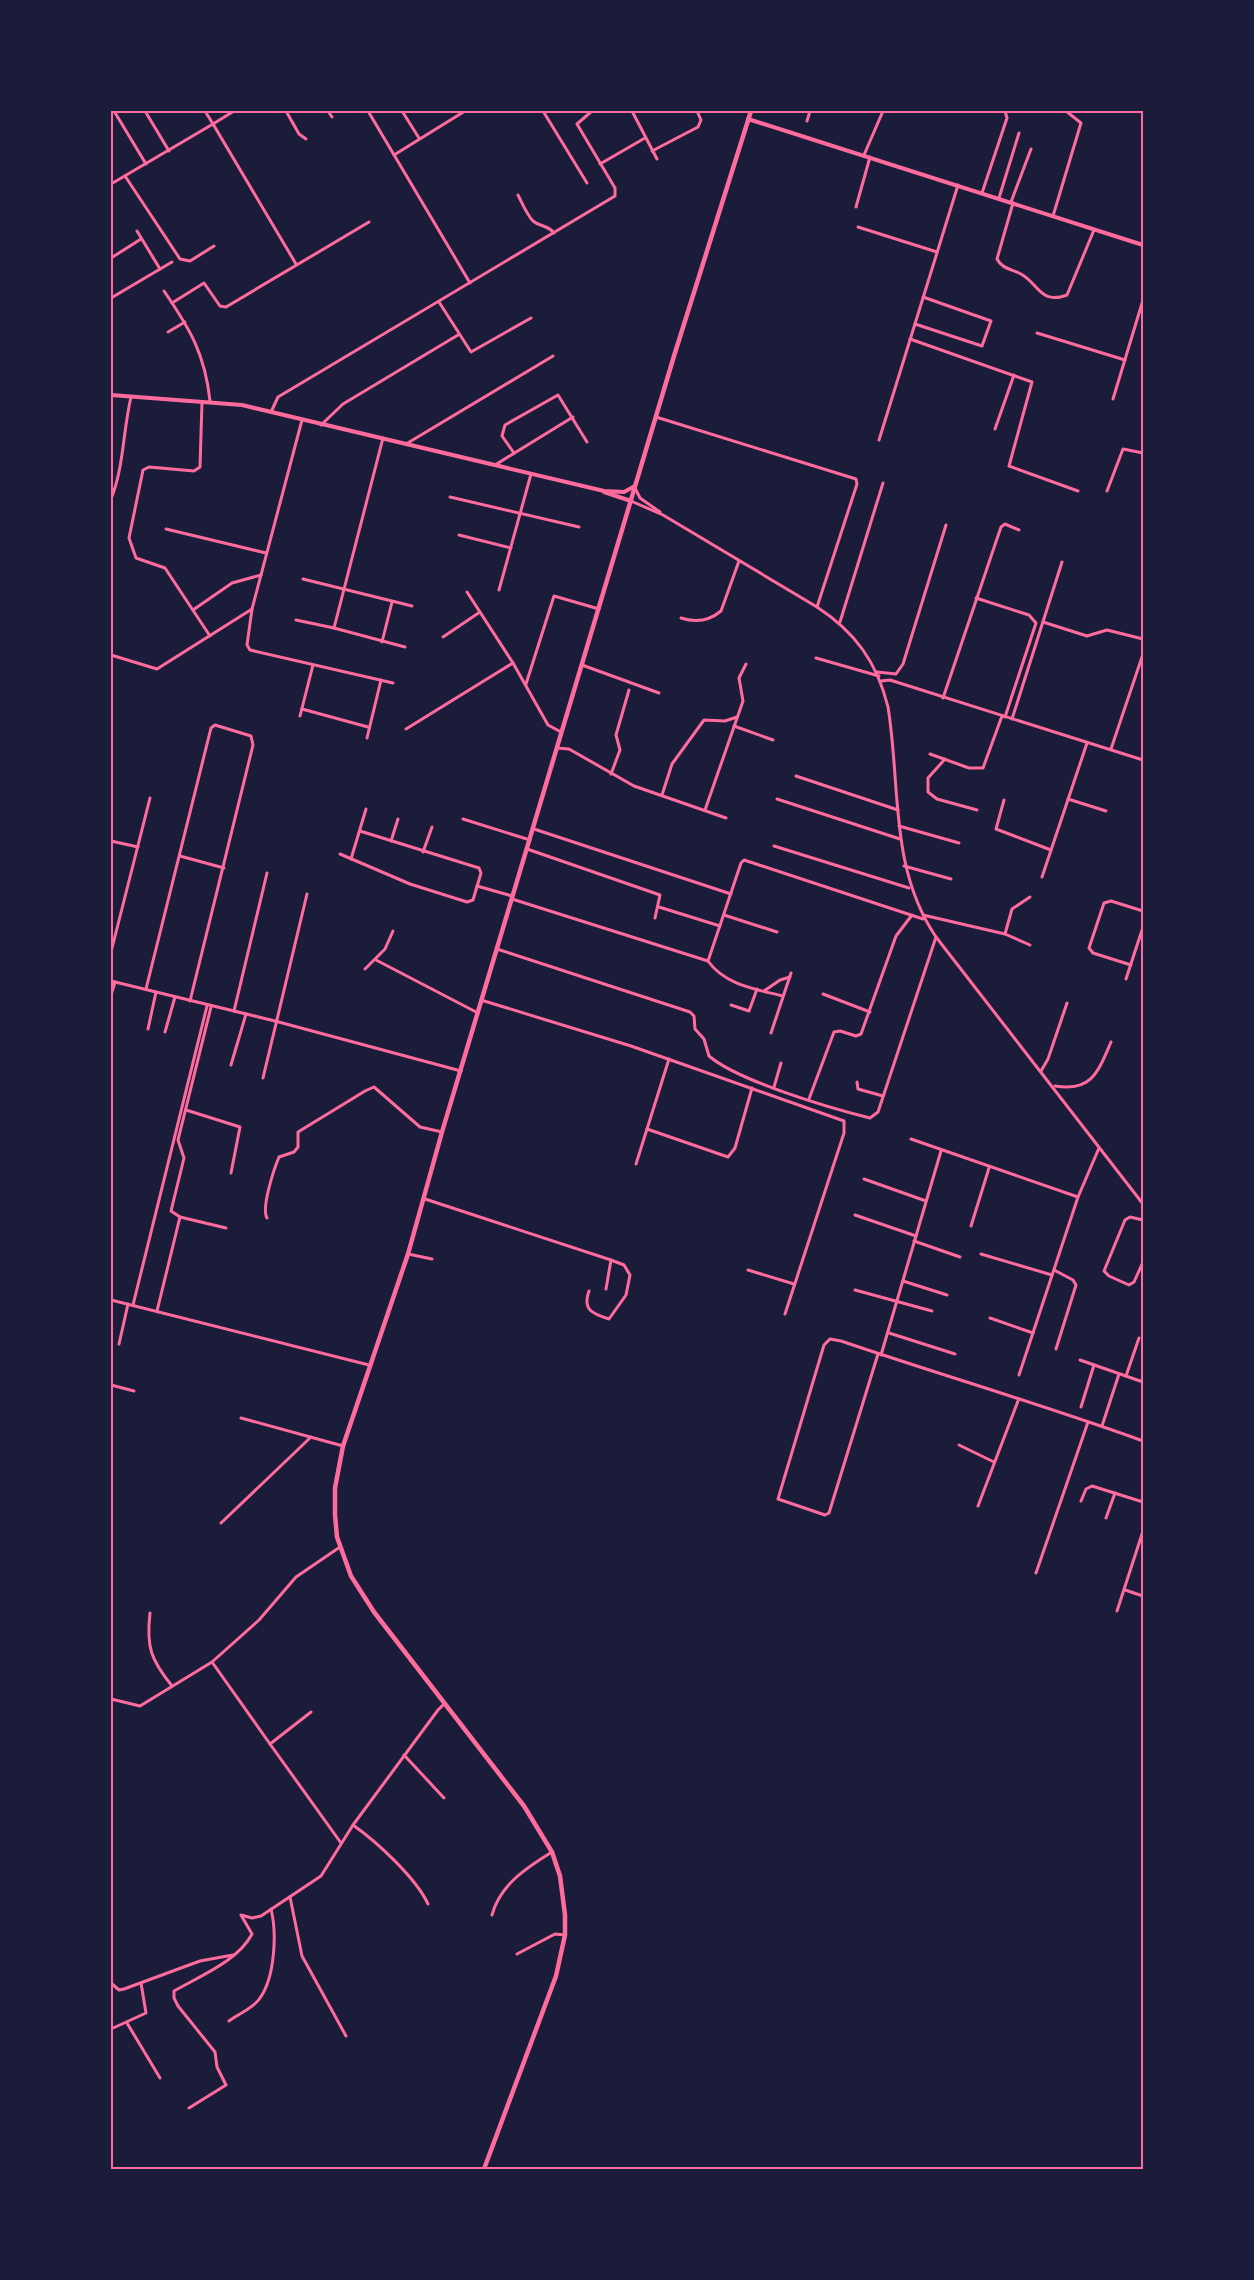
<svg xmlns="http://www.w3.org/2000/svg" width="1254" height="2280" font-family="'PT Sans Narrow',sans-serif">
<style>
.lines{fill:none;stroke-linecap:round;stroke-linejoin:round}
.minor{stroke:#ff6b9d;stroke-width:3}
.tertiary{stroke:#ff6b9d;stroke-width:4}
.secondary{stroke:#ff6b9d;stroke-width:4}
.primary{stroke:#ff6b9d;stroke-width:4.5}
.neatline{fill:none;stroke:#ff6b9d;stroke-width:2}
</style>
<rect width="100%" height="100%" fill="#1b1b3a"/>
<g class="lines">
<g class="minor">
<path d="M114,111L146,164"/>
<path d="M145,111L169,151"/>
<path d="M205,111L213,124L234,111"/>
<path d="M286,111L299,134L306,139"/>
<path d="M328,111L332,117"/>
<path d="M368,111L470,283"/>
<path d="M402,111L419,138"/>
<path d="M543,111L587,183"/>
<path d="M632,111L657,159"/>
<path d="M1039,111H1042"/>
<path d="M807,121L810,111"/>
<path d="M652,151L698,127L701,120L697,111"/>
<path d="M394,155L465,111"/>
<path d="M864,155L883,111"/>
<path d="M600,164L645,138"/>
<path d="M125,176L180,259L190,261L214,246"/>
<path d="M111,184L213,124L296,264"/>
<path d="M982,193L1007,118L1005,111"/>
<path d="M518,195C522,203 527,215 533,221C540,227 548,225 554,233"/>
<path d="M999,198L1019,133"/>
<path d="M1011,202L1031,149"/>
<path d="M1013,203L997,259C1002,269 1012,269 1021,274C1039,284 1040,305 1067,295L1094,230"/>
<path d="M856,207L870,157"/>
<path d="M1053,216L1081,123L1066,111"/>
<path d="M858,227L937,252"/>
<path d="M137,231L160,269"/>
<path d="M111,258L141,239"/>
<path d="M164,291C190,329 205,354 210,401"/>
<path d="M111,298L172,262"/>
<path d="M439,302L471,352L531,318"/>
<path d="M172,303L204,283L220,306L226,307L369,222"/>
<path d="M915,324L982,346L991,321L923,297"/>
<path d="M168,332L185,322"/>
<path d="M1037,333L1125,360"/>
<path d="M910,339L1032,382L1009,466L1078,491"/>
<path d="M1113,399L1143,300"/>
<path d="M202,402L200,467L194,471L149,467L143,470L129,538L136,558L165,568L210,636"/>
<path d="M271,412L278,397L615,196V188L577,124L592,111"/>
<path d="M656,417L856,479L857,484L817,607"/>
<path d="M302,420L252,609L247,645L250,650L393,683"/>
<path d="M321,425L343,404L458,335"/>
<path d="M995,429L1014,375"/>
<path d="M383,438L334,628L405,647"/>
<path d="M879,440L958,185"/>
<path d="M406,444L553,356"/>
<path d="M514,453L502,436L505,425L558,395L587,442"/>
<path d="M495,465L573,417"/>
<path d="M635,488L640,498L660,512"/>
<path d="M1107,491L1123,449L1143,453"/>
<path d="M450,497L579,527"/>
<path d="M111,499C124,467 123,430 131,397"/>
<path d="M631,501L663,515L817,607C855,632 877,662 888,707C901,787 889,867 936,937L1143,1204"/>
<path d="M1143,518V527"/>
<path d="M166,529L266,553"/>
<path d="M459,535L511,548"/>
<path d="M303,579L412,606"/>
<path d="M499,590L531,474"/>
<path d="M467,592L513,663L548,725L561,732"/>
<path d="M976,598L1029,615L1036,623L1005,717"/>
<path d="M193,610L232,583L261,575"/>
<path d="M681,618C696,623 709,621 721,611L739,561"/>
<path d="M296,620L334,628"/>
<path d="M840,622L883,483"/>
<path d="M1043,622L1087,636L1107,630L1143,639"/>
<path d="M443,637L480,612"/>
<path d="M382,642L392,602"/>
<path d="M111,655L157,669L252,609"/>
<path d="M816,658L879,676"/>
<path d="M582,665L659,693"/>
<path d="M877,672L896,674L903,664L946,525"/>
<path d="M881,681L890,680L1143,760"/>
<path d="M526,684L554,596L599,609"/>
<path d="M943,698L1001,527L1005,524L1019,530"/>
<path d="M302,709L368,727"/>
<path d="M300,716L313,665"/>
<path d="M1012,719L1062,562"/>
<path d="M734,726L773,740"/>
<path d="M406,729L513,663"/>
<path d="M367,738L381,680"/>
<path d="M557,748L569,749L634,786L726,818"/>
<path d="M1111,749L1143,654"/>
<path d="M930,754L969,768H983L1002,716"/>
<path d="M945,759L928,778V792L937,799L977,810"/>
<path d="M611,774L620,750L616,735L629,690"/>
<path d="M796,776L898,810"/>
<path d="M662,795L672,764L704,720L725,721L737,717"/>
<path d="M777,799L900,839"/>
<path d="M1068,799L1106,811"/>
<path d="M1004,800L996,829L1051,850"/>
<path d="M705,810L743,701L739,678L746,664"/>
<path d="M463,819L530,840"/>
<path d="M899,826L959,843"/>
<path d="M534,829L731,894"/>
<path d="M111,841L138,847"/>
<path d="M391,841L398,819"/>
<path d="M774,846L909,888"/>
<path d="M527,849L660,895L655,918"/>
<path d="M423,852L432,827"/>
<path d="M340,854L410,884L467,902L473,900L481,873L479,868L360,831"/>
<path d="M180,856L224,868"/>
<path d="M351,859L366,809"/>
<path d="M904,866L951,879"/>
<path d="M1042,877L1087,743"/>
<path d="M477,886L512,896"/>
<path d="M512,899L708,961L741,863L744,860L923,919"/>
<path d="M659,907L720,926"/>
<path d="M724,915L777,932"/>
<path d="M923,915L1005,934L1030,945"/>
<path d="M1005,934L1012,909L1030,897"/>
<path d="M497,949L690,1012L694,1016L695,1029L704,1039L709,1056C738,1081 830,1108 870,1118L878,1112L936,937"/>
<path d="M111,952L150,798"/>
<path d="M376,960L478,1013"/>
<path d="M708,961C725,985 755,989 783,996"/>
<path d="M1131,965L1093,953L1089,948L1104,903L1111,901L1143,911"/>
<path d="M365,969L385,949L393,931"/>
<path d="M1126,979L1143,927"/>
<path d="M111,981L275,1021L461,1071"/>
<path d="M146,989L211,728L215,725L251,736L253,745L190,1001"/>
<path d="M764,991L780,980L790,977"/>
<path d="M823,994L870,1012"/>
<path d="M111,995L115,982"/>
<path d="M481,1000L631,1046L844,1121V1133L785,1314"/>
<path d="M731,1005L749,1011L757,989"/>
<path d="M234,1011L267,873"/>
<path d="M148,1029L156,992"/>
<path d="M165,1032L175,997"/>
<path d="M771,1033L791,973"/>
<path d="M231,1065L246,1014"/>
<path d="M1041,1071L1048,1059L1067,1003"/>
<path d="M263,1078L307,894"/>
<path d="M857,1082L858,1089L883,1096"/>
<path d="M1055,1086C1092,1092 1098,1072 1111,1042"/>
<path d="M774,1087L781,1063"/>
<path d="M809,1099L834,1032L840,1031L856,1036L861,1034L896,936L912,915"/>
<path d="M186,1110L240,1127L231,1173"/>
<path d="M647,1129L728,1157L735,1148L752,1088"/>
<path d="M911,1139L1078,1197"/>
<path d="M636,1164L669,1059"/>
<path d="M864,1179L926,1201"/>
<path d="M425,1199L611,1260L624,1265L630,1275L626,1295L609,1319C593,1314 582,1310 589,1291"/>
<path d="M855,1215L916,1236"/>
<path d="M180,1217L171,1211L184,1158L178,1140L211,1007"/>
<path d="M267,1218C261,1208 274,1169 279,1157L294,1152L298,1147V1132L365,1091L374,1087L420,1127L442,1132"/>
<path d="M1143,1220L1130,1217L1125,1220L1104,1271L1109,1276L1129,1285L1134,1282L1143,1262"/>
<path d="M971,1226L989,1168"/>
<path d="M914,1241L960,1257"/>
<path d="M408,1254L432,1259"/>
<path d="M981,1254L1052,1275"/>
<path d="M748,1270L794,1284"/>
<path d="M1054,1270L1073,1280L1076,1285L1056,1349"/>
<path d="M903,1281L947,1295"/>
<path d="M606,1289L611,1260"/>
<path d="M855,1290L932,1311"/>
<path d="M111,1300L369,1365"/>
<path d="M133,1305L207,1006"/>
<path d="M157,1311L180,1217L226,1228"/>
<path d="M990,1318L1033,1333"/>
<path d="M889,1333L955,1354"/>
<path d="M119,1344L128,1304"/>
<path d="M878,1354L829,1513L825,1515L778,1499L824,1345L830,1339L841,1341C941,1375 1044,1405 1143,1441"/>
<path d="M881,1355L941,1151"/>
<path d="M1080,1360L1143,1382"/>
<path d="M1019,1375L1078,1197L1099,1148"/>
<path d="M1126,1376L1139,1338"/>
<path d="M111,1385L134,1391"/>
<path d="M1081,1407L1094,1365"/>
<path d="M241,1418L343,1446"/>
<path d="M1102,1426L1119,1374"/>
<path d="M959,1445L994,1462"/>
<path d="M111,1493V1501"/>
<path d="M1081,1501L1086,1489L1092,1486L1143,1502"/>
<path d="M978,1506L1018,1401"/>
<path d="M1106,1518L1115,1493"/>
<path d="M221,1523L311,1437"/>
<path d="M1036,1573L1088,1422"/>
<path d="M1125,1590L1143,1596"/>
<path d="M1117,1611L1143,1531"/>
<path d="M150,1613C146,1647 151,1660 172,1686"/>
<path d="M212,1662L259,1620L296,1577L340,1547"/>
<path d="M111,1699L140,1706L212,1662L270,1744"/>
<path d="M311,1712L270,1744L341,1843"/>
<path d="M404,1755L444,1798"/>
<path d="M353,1825C377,1842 416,1878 428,1904"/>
<path d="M290,1897L302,1956L346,2036"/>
<path d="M492,1915C500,1885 526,1868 552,1852"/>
<path d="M517,1954L555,1934L565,1935"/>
<path d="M111,1983L119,1990L124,1989L200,1961L233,1955"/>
<path d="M229,2021C238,2014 254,2008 260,1998C275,1977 277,1933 271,1909"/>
<path d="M127,2023L160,2078"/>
<path d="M111,2029L146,2013L141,1983"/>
<path d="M189,2108L226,2085L217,2067L215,2052L178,2006L174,1998V1991C200,1976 238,1961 252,1934L241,1915L252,1918L261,1916L321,1876L353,1825L438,1710L444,1704"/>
</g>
<path class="tertiary" d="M748,119L1143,245"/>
<g class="secondary">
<path d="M111,395L242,405L604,491L624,492L635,486"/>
<path d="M604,492L631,501"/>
</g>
<path class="primary" d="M484,2169L556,1976L565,1935V1915L560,1876L552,1852L524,1806L374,1612L351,1576L337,1537L335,1515V1488L343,1446L408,1254L442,1132L674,356L751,111"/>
</g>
<rect width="1254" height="2280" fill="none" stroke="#1b1b3a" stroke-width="225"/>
<rect x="112" y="112" width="1030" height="2056" class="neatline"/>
</svg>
